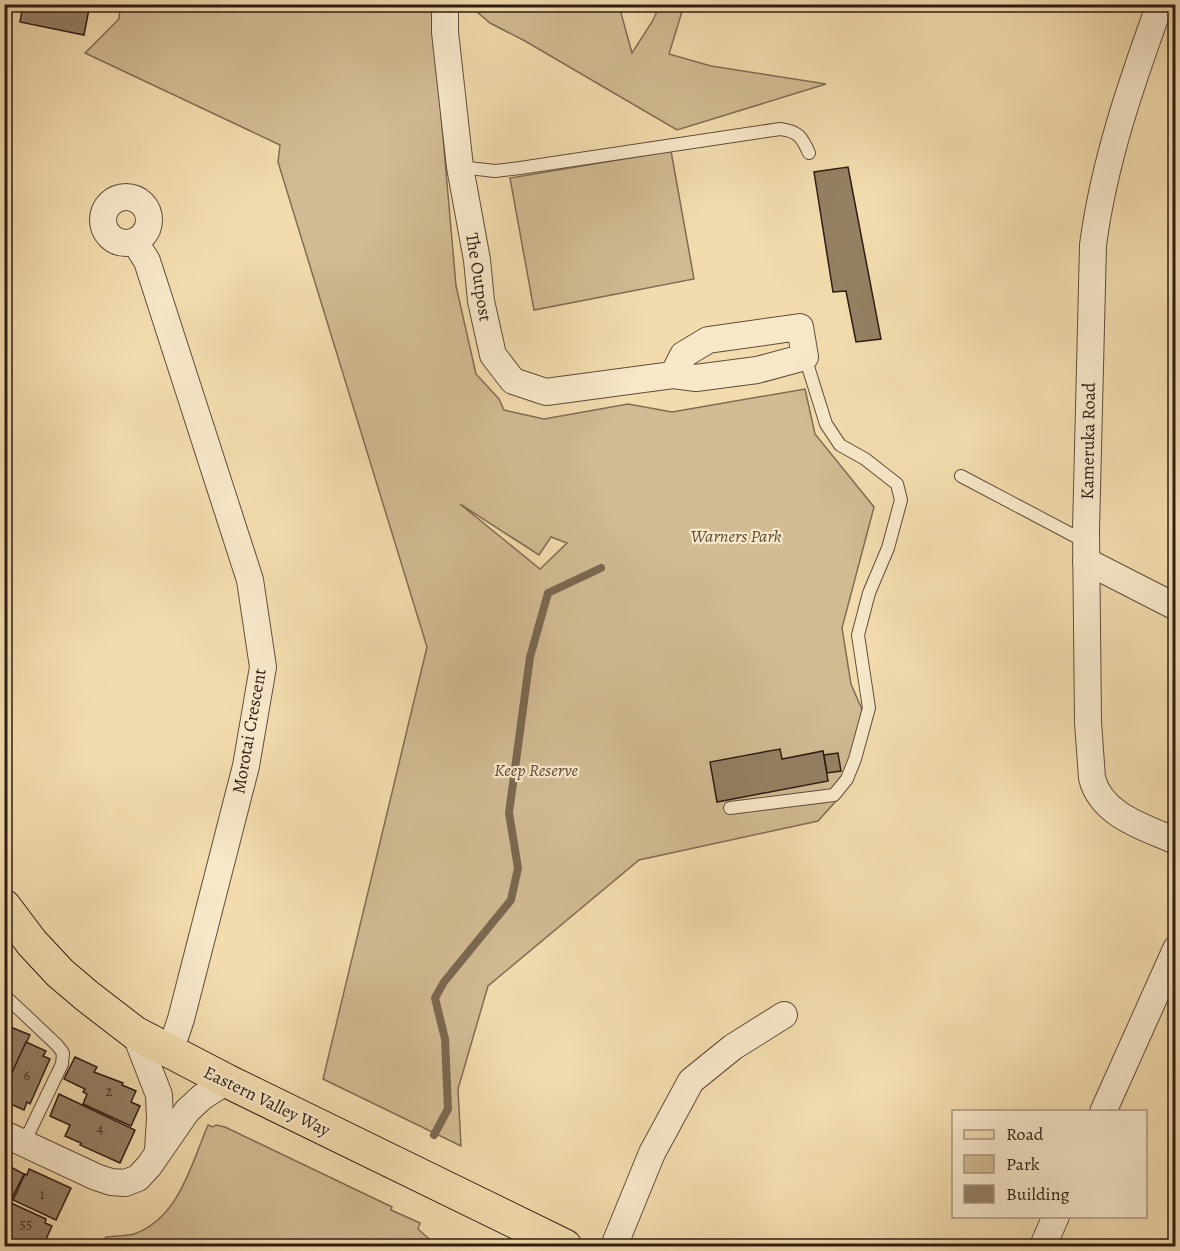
<svg xmlns="http://www.w3.org/2000/svg" width="1180" height="1251" font-family="Alegreya,serif">
<style>
.green{fill:#d1bb93;stroke:#806c54;stroke-width:1.5;fill-rule:evenodd}
.lines{fill:none;stroke-linecap:round;stroke-linejoin:round}
.stream{stroke:#7b6851;stroke-width:8}
.building{fill:#948064;stroke:#2e1c14;stroke-width:1.5}
.lane-casing{stroke:#5f4c3a;stroke-width:14}
.street-casing{stroke:#5f4c3a;stroke-width:28}
.primary-casing{stroke:#2e1c14;stroke-width:35}
.lane{stroke:#f7e8ca;stroke-width:12}
.street{stroke:#f7e8ca;stroke-width:26}
.primary{stroke:#f2dcad;stroke-width:33}
.labels{text-anchor:middle;dominant-baseline:central;stroke-width:4.5;stroke-linejoin:round;paint-order:stroke}
.number-label{font-size:15px;fill:#483528}
.street-label{font-size:18px;fill:#2e1c14;stroke:#f7e8ca}
.park-label{font-size:18px;font-style:italic;fill:#5f4c3a;stroke:#f7e8ca}
</style>
<rect width="100%" height="100%" fill="#f2dcad"/>
<filter id="stains"><feTurbulence type="fractalNoise" baseFrequency=".00333" numOctaves="4"/><feColorMatrix values="0 0 0 0 .2 0 0 0 0 .09 0 0 0 0 .02 0 0 0 .5 -.17"/></filter>
<radialGradient id="worn" r=".72"><stop offset=".6" stop-color="#630" stop-opacity="0"/><stop offset="1" stop-color="#630" stop-opacity=".3"/></radialGradient>
<g class="green">
<path d="M120,5H433L434,34L456,286L476,374L499,399L504,410L544,419L628,404L672,412L805,389L815,434L874,507L842,628L851,684L870,728L845,791L818,821L639,860L488,986L458,1089L461,1146L323,1079L427,647L278,162L280,145L85,53L119,19ZM460,504L539,555L551,537L567,543L540,569Z"/>
<path d="M469,5H623L621,13L632,53L652,22L660,5H684L669,54L711,66L826,84L677,130L525,41L490,23Z"/>
<path d="M671,151L694,279L534,310L510,178Z"/>
<path d="M208,1125L213,1127L216,1125L225,1127L392,1207L391,1210L420,1223L418,1229L437,1246H101L106,1237C115,1236 125,1236 134,1234C179,1218 191,1165 208,1125Z"/>
</g>
<g class="lines">
<path class="stream" d="M434,1135L448,1109L445,1039L435,998L444,982L511,900L518,868L509,813L530,657L548,593L601,568"/>
</g>
<g class="building">
<path d="M23,4H90L84,35L20,22Z"/>
<path d="M848,167L881,339L856,342L846,291L833,292L814,172Z"/>
<path d="M780,749L782,759L823,751L828,781L717,802L710,762Z"/>
<path d="M838,753L841,771L827,773L824,755Z"/>
<path d="M8,1026L30,1035L4,1090V1034Z"/>
<path d="M26,1042L46,1051L43,1056L50,1059L30,1104L27,1102L24,1110L6,1102L8,1095L4,1093V1090Z"/>
<path d="M75,1057L97,1067L94,1072L123,1083L122,1085L136,1091L131,1102L140,1106L131,1126L83,1104L87,1094L83,1092L85,1089L64,1079Z"/>
<path d="M59,1094L135,1130L120,1163L80,1145L81,1143L65,1136L70,1125L50,1116Z"/>
<path d="M5,1164L24,1174L4,1214V1166Z"/>
<path d="M29,1169L71,1188L56,1220L13,1200L25,1174L27,1175Z"/>
<path d="M11,1203L46,1219L45,1223L52,1226L43,1246H45H17L7,1240L9,1235L4,1233V1217Z"/>
</g>
<g class="lines">
<defs>
<g id="lane">
<path d="M460,167L495,171L520,168L780,129C798,131 802,137 809,153"/>
<path d="M961,476L1086,542"/>
<path d="M730,808L834,795L847,779L855,759L869,708L858,635L869,593L888,548L901,500L897,484L865,459L840,445L826,424L805,357"/>
<path d="M4,995L57,1045L63,1053L62,1064L24,1143"/>
</g>
<g id="street">
<path d="M445,4V32L460,167L477,260L481,301L493,355L513,381L546,392L673,375L696,378L757,370L805,357L800,327L708,340L683,355L673,375"/>
<path d="M1160,4C1131,84 1104,162 1093,245L1086,530L1088,722L1092,778C1101,815 1144,827 1176,841"/>
<circle cx="126" cy="220" r="23"/>
<path d="M135,242L147,261L250,580L263,667L246,766L181,1019L170,1052"/>
<path d="M1086,561L1176,607"/>
<path d="M135,1033L159,1095L160,1119L158,1150"/>
<path d="M1103,1112L1176,949"/>
<path d="M4,1134L96,1177L111,1182L125,1183L138,1178L149,1166L187,1111L202,1097L227,1081"/>
<path d="M614,1246L652,1153L691,1081L733,1047L784,1015"/>
<path d="M1043,1246L1056,1216"/>
</g>
<path id="primary" d="M4,906L32,943L60,973L87,996L135,1033L227,1081L565,1246"/>
</defs>
<use href="#lane" class="lane-casing"/>
<use href="#street" class="street-casing"/>
<use href="#primary" class="primary-casing"/>
<use href="#lane" class="lane"/>
<use href="#street" class="street"/>
<use href="#primary" class="primary"/>
</g>
<g class="labels">
<g class="number-label">
<text x="27" y="1075">6</text>
<text x="109" y="1091">2</text>
<text x="100" y="1128">4</text>
<text x="42" y="1194">1</text>
<text x="26" y="1224">55</text>
</g>
<g class="street-label">
<text transform="translate(479 277) rotate(81)">The Outpost</text>
<text transform="translate(1088 441) rotate(-89)">Kameruka Road</text>
<text transform="translate(249 731) rotate(-80)">Morotai Crescent</text>
<text transform="translate(267 1101) rotate(26)">Eastern Valley Way</text>
</g>
<g class="park-label">
<text x="736" y="536">Warners Park</text>
<text x="536" y="770">Keep Reserve</text>
</g>
</g>
<rect width="1180" height="1251" fill="none" stroke="#f2dcad" stroke-width="24"/>
<rect x="6" y="6" width="1168" height="1239" fill="none" stroke="#2e1c14" stroke-width="3"/>
<rect x="12" y="12" width="1156" height="1227" fill="none" stroke="#2e1c14" stroke-width="1.5"/>
<rect x="952" y="1110" width="195" height="108" fill="#f7e8ca" stroke="#a79681" stroke-width="1.5"/>
<rect x="964" y="1130" width="30" height="9" fill="#f2dcad" stroke="#a79681" stroke-width="1.5"/>
<text x="1006" y="1140" font-size="18" fill="#2e1c14">Road</text>
<rect x="964" y="1155" width="30" height="18" fill="#d1bb93" stroke="#a79681" stroke-width="1.5"/>
<text x="1006" y="1170" font-size="18" fill="#2e1c14">Park</text>
<rect x="964" y="1185" width="30" height="18" fill="#948064" stroke="#a79681" stroke-width="1.5"/>
<text x="1006" y="1200" font-size="18" fill="#2e1c14">Building</text>
<rect width="100%" height="100%" filter="url(#stains)"/>
<rect width="100%" height="100%" fill="url(#worn)"/>
</svg>
